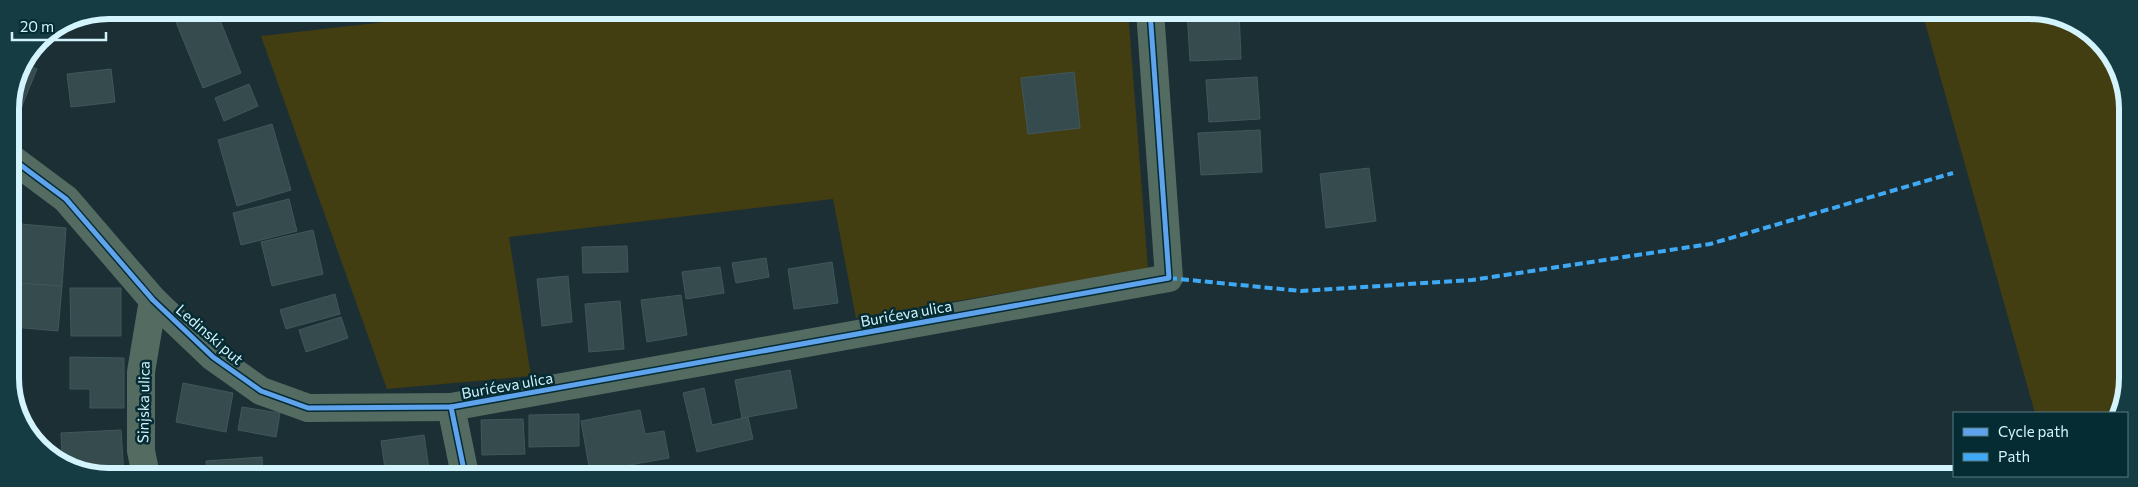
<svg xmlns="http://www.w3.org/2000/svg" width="2138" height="487" font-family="Commissioner,sans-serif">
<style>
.green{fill:#433d12}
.building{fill:#354b4e;stroke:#40585b}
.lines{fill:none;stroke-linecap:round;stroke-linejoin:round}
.street{stroke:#536b60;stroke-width:28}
.quiet{stroke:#3fa9f5;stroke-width:4;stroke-dasharray:8 4;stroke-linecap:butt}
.cycleway-casing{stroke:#052b33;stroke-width:8}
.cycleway{stroke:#60a3ed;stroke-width:5}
.labels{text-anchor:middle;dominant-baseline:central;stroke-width:5;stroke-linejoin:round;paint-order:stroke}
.street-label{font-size:15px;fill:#d3f3fd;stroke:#052b33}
.rim{fill:none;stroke:#d3f3fd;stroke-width:6}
</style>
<rect width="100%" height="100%" fill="#1c2f34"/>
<g class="green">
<path d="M491,10L1128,11L1148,269L856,318L833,199L509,237L531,376L387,389L261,36Z"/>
<path d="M1922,12H2048L2099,39L2126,89V397L2117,413H2035Z"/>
</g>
<g class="building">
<path d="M171,10H216L241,73L203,88Z"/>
<path d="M1187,11H1239L1241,59L1190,61Z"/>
<path d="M23,63L37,69L17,118L10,115V102L18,71Z"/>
<path d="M111,69L115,102L71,107L67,74Z"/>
<path d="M1074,72L1080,128L1028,134L1021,78Z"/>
<path d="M1257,77L1260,119L1209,122L1206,80Z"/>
<path d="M249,84L258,106L224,121L215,98Z"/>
<path d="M272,124L291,190L237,206L218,140Z"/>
<path d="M1260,130L1262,172L1201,175L1198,133Z"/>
<path d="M1369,168L1376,221L1326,228L1320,174Z"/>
<path d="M289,199L297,231L241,245L233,213Z"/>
<path d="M21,224L66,228L62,286L16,283Z"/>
<path d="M313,230L323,274L272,286L261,242Z"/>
<path d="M627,246L628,272L583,273L582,247Z"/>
<path d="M766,258L769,277L736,283L732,263Z"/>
<path d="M832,262L838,303L794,309L788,269Z"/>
<path d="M720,267L724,293L686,299L682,272Z"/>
<path d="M568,276L572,322L542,326L537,279Z"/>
<path d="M16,283L62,286L58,331L13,327Z"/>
<path d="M70,288H121V336H71Z"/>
<path d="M335,294L340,314L286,329L280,310Z"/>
<path d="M681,295L687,335L647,342L641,300Z"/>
<path d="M620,301L624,349L589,352L585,304Z"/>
<path d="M341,317L348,338L306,352L299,330Z"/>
<path d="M70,357L124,358V408H90V389H70Z"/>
<path d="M790,370L797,408L742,418L735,380Z"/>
<path d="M183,383L233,393L226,432L176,422Z"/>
<path d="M704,388L712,425L748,417L753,439L697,452L683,393Z"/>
<path d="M242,407L280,413L276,437L238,430Z"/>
<path d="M640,410L645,434L664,431L669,458L590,472L581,421Z"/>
<path d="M579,414V446L529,447V415Z"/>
<path d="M523,419L525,454L482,455L481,420Z"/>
<path d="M121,430L124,475H90L62,461L61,433Z"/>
<path d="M424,435L429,469L386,475L381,441Z"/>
<path d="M262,457L263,475H207L206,461Z"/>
</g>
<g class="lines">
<g class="street">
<path d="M11,158L66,199L153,300L213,357L261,391L308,408L451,407"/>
<path d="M146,475L141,451V372L153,300"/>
<path d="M465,475L451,407L1169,278L1150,11"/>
</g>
<path class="quiet" d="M1169,278L1301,291L1472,280L1710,244L1953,173"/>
<defs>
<g id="cycleway">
<path d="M11,158L66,199L153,300L213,357L261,391L308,408L451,407"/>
<path d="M465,475L451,407L1169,278L1150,11"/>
</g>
</defs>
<use href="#cycleway" class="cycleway-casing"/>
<use href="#cycleway" class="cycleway"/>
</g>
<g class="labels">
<g class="street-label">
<text transform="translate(906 313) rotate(-10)">Burićeva ulica</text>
<text transform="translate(210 334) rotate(41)">Ledinski put</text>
<text transform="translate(507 385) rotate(-10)">Burićeva ulica</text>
<text transform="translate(143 402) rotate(-89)">Sinjska ulica</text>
</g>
</g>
<path d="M0 0H2138V487H0ZM109 19H2029A90 90 0 0 1 2119 109V378A90 90 0 0 1 2029 468H109A90 90 0 0 1 19 378V109A90 90 0 0 1 109 19Z" fill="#153b43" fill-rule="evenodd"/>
<path class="rim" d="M109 19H2029A90 90 0 0 1 2119 109V378A90 90 0 0 1 2029 468H109A90 90 0 0 1 19 378V109A90 90 0 0 1 109 19Z"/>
<rect x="1953" y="412" width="175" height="65" fill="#052b33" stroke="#577b84"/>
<rect x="1963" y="428" width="25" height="8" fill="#60a3ed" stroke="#577b84"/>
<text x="1998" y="437" font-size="15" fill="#d3f3fd">Cycle path</text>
<rect x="1963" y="453" width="25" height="8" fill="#3fa9f5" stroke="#577b84"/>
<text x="1998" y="462" font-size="15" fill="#d3f3fd">Path</text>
<path d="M12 32v8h94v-8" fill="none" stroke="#d3f3fd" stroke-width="2.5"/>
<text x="20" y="32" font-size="15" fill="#d3f3fd" stroke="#052b33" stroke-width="4" paint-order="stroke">20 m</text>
</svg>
